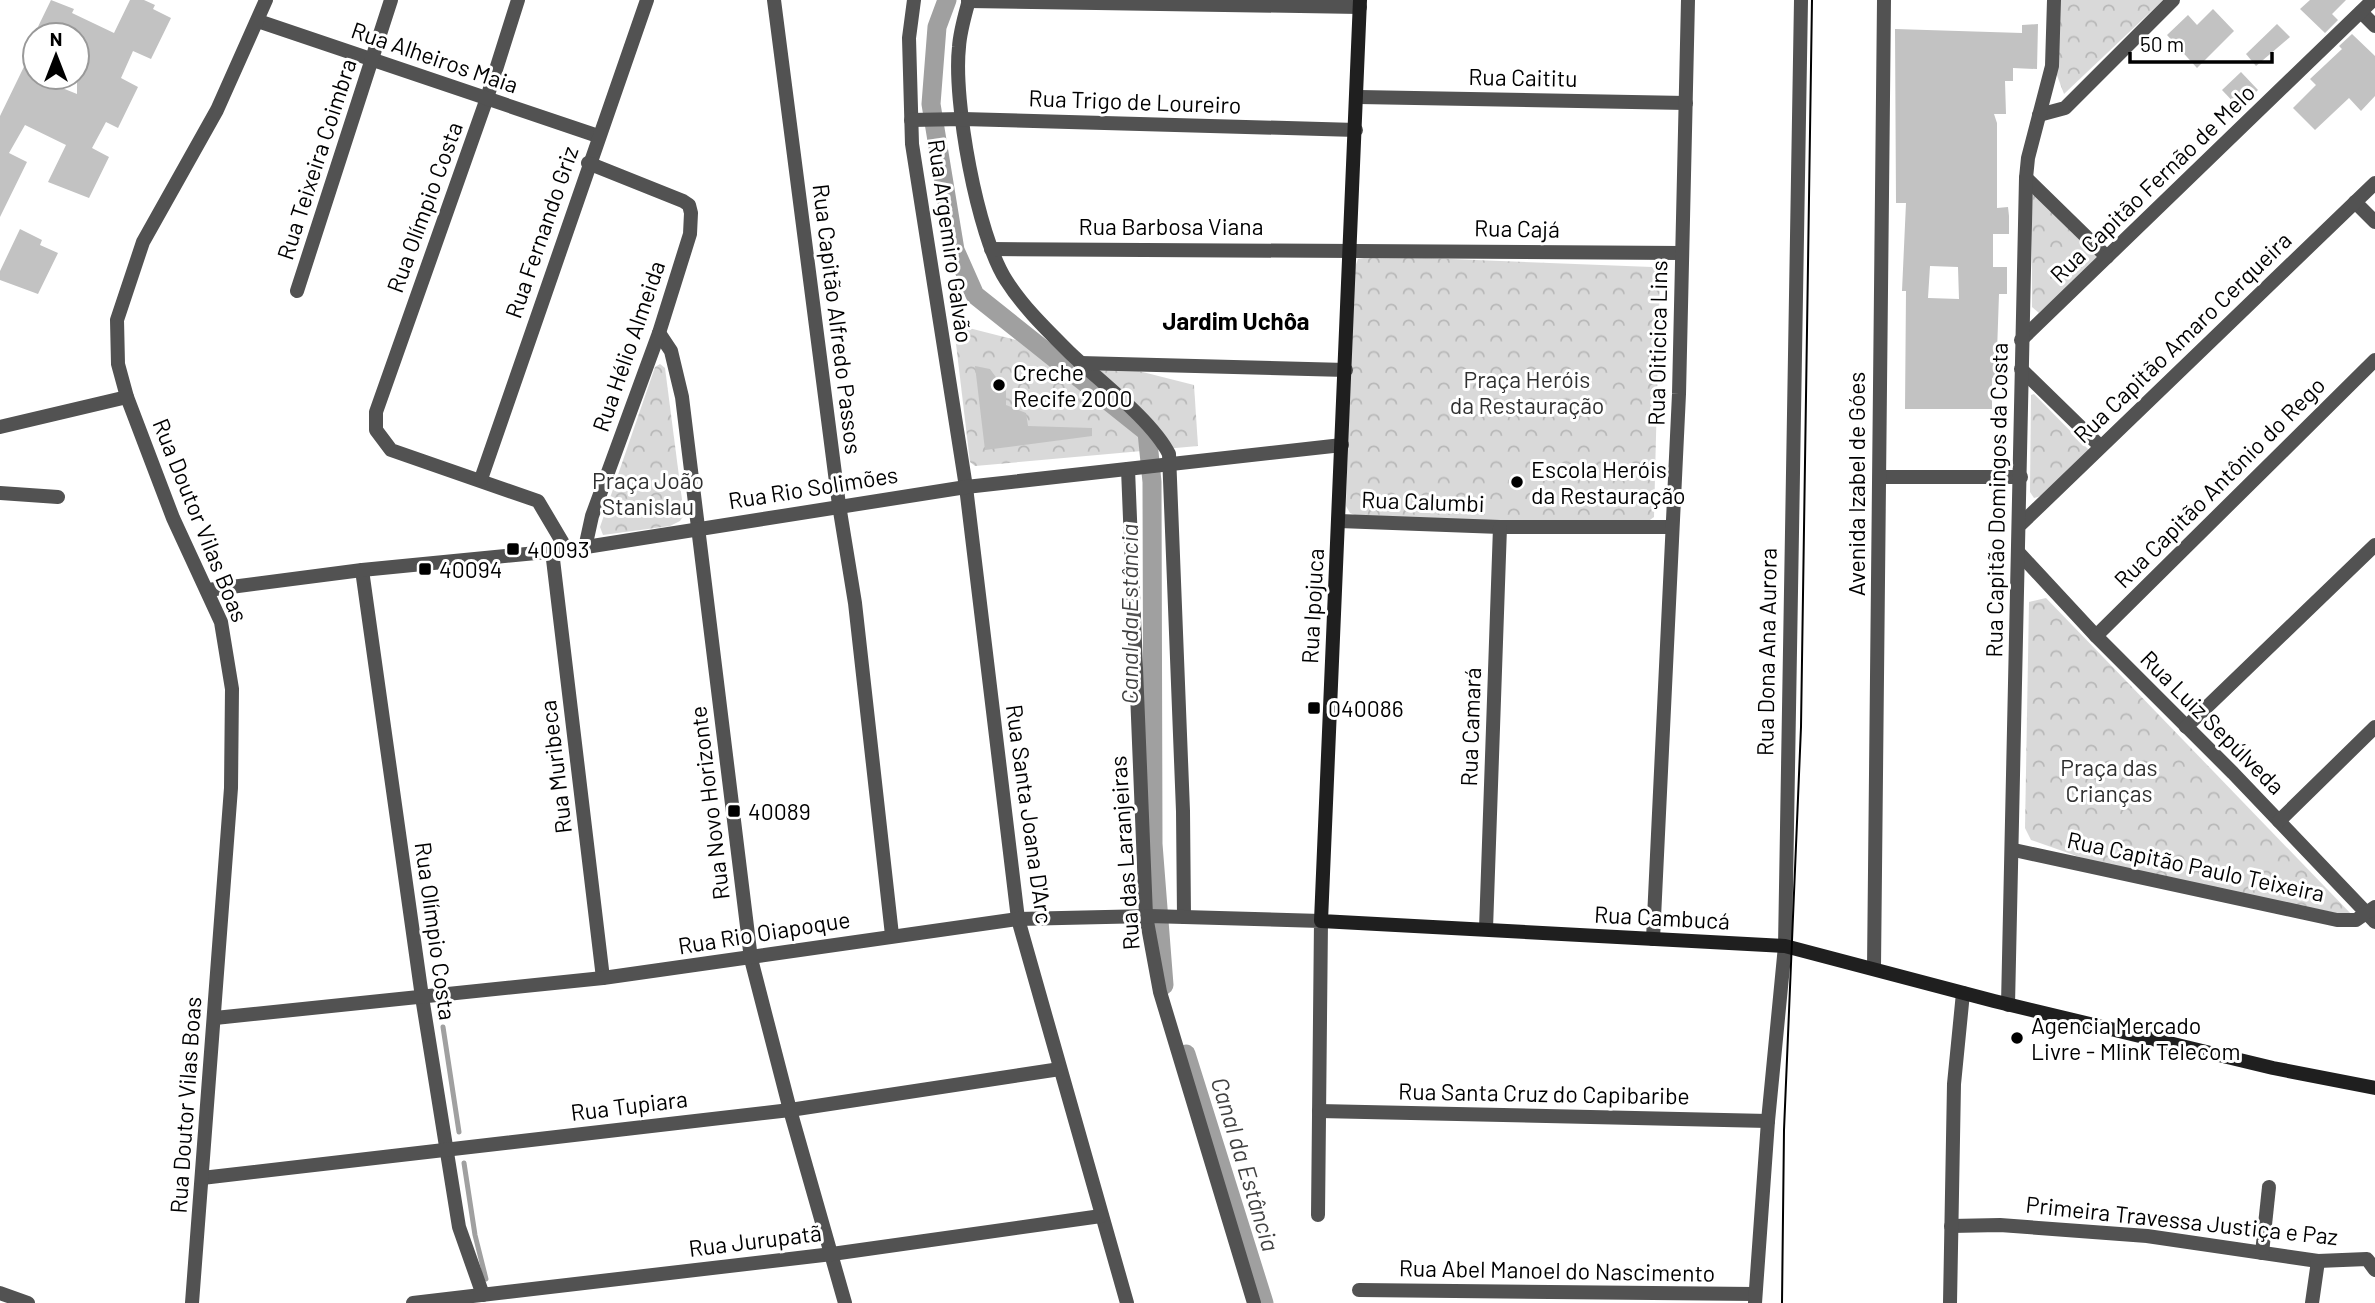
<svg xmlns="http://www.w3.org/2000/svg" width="2375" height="1303" font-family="Barlow,sans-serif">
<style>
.park{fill:url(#park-crowns)}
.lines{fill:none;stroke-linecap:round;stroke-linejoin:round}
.stream{stroke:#a0a0a0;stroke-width:5}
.canal{stroke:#a0a0a0;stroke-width:19}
.building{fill:#c2c2c2;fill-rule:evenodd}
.street{stroke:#525252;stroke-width:14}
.secondary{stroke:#1f1f1f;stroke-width:14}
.tram{stroke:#000;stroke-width:2}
.poi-dot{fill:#000;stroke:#fff;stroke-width:2.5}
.labels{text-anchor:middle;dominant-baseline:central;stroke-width:6;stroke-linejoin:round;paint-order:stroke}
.street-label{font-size:23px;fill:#000;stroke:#fff}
.poi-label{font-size:23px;fill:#000;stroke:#fff;text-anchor:start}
.park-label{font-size:23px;fill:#303030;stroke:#fff}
.neighbourhood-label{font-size:24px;font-weight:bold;fill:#000;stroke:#fff}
.water-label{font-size:24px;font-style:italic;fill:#414141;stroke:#fff}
</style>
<defs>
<pattern id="park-crowns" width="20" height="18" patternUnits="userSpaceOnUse" patternTransform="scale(1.75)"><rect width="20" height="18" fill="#d9d9d9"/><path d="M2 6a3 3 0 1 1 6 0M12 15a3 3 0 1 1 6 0" fill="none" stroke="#b8b8b8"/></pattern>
</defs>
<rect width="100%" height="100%" fill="#fff"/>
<g class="park">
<path d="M2059,0H2163L2064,94L2055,70Z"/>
<path d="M2032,188L2102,256L2039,313L2032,307Z"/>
<path d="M1376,256L1652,267L1660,276L1654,517L1643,525L1362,518L1350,513L1346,506L1353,273L1358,259Z"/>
<path d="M961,326L1194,385L1198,446L975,466L970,462L954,327Z"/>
<path d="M660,364L665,368L684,515L680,521L670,526L603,535L600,527L655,367Z"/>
<path d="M2034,394L2089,450L2041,496L2034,498L2030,492L2031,395Z"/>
<path d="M2046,598L2354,917L2091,861L2031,840L2025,828L2029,602Z"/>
</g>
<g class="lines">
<g class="stream">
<path d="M443,1027L459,1132"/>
<path d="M464,1163L475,1235L486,1279"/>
</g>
<g class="canal">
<path d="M947,0L937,27L931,104L955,250L975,295L1147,432L1152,482L1153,844L1164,985"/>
<path d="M1186,1054L1264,1303"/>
</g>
</g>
<g class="building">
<path d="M51,0L74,9L72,13L114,33L130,0H144L155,5L153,9L171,18L151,59L133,51L121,78L138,87L118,128L106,122L92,148L109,157L89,198L48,182L66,145L25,125L9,153L27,162L0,217V116L35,44V77L77,94V35H34Z"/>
<path d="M2310,0H2346L2332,14L2338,20L2325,33L2300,9Z"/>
<path d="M2213,9L2234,31L2197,68L2167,35L2188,15L2197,25Z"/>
<path d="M2038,24L2037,69L2013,68V81H2005L2006,114H1994L1997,123V208L2008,207L2009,216V234H1993V267H2007V294H1999L1997,352H2005V377L1992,378V409H1905L1906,291H1902L1906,203H1896L1895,29L2022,33V25ZM1930,266L1958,267L1959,299L1928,298Z"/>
<path d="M2277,24L2290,37L2256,66L2246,54Z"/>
<path d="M2352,34L2375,56V96L2361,111L2349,98L2315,130L2293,108L2316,85L2310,79L2342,49L2339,46Z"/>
<path d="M2241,72L2258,90L2239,108L2222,90Z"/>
<path d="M20,229L42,240L40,245L58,253L38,294L0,280V271Z"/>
<path d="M975,366L990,369L1006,391V405L1026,413L1028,426L1092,428V436L985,450Z"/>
</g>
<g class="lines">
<g class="street">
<path d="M518,0L487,98L376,412V430L391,450L538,501L567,550"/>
<path d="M774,0L839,505L855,603L892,935"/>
<path d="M914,0L909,38L912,144L966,487L1018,919L1127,1303"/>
<path d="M969,0C965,15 960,31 959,47C953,100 977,235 1006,280C1023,307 1046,329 1069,352C1098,380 1151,419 1169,454L1183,811L1184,917"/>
<path d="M968,1L1360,7"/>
<path d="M2361,12L2375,26"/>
<path d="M258,21L598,136"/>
<path d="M1359,97L1686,103"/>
<path d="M2039,115L2065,108L2173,0"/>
<path d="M911,120L963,119L1356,130"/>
<path d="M2026,178L2107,257"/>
<path d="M2355,202L2375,222"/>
<path d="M991,249L1682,253"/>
<path d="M297,291L391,0"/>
<path d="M659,333L671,351L682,397L751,959L790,1110L845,1303"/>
<path d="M2021,340L2373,0"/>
<path d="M1080,363L1346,370"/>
<path d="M2021,369L2100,446"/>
<path d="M0,427L127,397"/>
<path d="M1128,469L1146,916L1160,992L1254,1303"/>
<path d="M1881,477H2021"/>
<path d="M481,479L647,0"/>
<path d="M0,493L58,497"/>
<path d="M1339,521L1500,527H1672"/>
<path d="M2021,524L2375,183"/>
<path d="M585,548L592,516L659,333L690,234L691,213L689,205L683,201L588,163"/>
<path d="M552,551L603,978"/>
<path d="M2019,553L2096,636L2233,773L2375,922"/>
<path d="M362,570L422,997L459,1227L483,1295"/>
<path d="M208,590L362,570L567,550L966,487L1342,445"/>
<path d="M2096,636L2375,360"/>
<path d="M2186,727L2375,545"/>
<path d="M2279,821L2375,727"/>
<path d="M2014,850L2337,920H2356L2375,907"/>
<path d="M1486,929L1500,527"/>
<path d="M1653,939L1679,394L1688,0"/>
<path d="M1874,968L1884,0"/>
<path d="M2008,1005L2026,178L2028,158L2052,66L2054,0"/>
<path d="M215,1018L603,978L1018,919L1149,916L1321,921L1318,1215"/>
<path d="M1319,1111L1768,1121"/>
<path d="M202,1178L790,1110L1060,1069"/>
<path d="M1951,1226L2000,1225L2147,1236L2318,1261L2367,1259L2375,1270"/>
<path d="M2262,1253L2269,1187"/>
<path d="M1359,1290L1755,1294"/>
<path d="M0,1293L28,1303"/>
<path d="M192,1303L231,788L232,689L221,622L173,518L127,397L118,364L117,320L143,242L217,110L266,0"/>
<path d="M413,1303L832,1254L1101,1216"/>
<path d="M1755,1303L1768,1121L1785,946L1801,0"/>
<path d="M1950,1303L1954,1084L1963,993"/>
<path d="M2312,1303L2318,1261"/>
</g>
<path class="secondary" d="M1360,0L1321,921L1785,946L1994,1001L2273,1068L2375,1088"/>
<path class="tram" d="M1782,1303L1784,1130L1801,727L1812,0"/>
</g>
<g class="poi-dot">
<circle cx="999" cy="385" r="7"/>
<circle cx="1517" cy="482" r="7"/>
<rect x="506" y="542" width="14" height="14" rx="3.5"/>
<rect x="418" y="562" width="14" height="14" rx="3.5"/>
<rect x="1307" y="701" width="14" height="14" rx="3.5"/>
<rect x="727" y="804" width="14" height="14" rx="3.5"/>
<circle cx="2017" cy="1038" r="7"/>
</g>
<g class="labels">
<g class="street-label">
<text transform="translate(435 57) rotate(19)">Rua Alheiros Maia</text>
<text transform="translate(1523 77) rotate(1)">Rua Caititu</text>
<text transform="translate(1135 101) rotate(2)">Rua Trigo de Loureiro</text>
<text transform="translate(316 159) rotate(-72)">Rua Teixeira Coimbra</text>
<text transform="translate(2152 183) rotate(-44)">Rua Capitão Fernão de Melo</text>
<text transform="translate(424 207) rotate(-70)">Rua Olímpio Costa</text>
<text x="1171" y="226">Rua Barbosa Viana</text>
<text transform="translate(1517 228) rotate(1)">Rua Cajá</text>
<text transform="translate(541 232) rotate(-71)">Rua Fernando Griz</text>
<text transform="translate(951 241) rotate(82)">Rua Argemiro Galvão</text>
<text transform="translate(838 319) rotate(83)">Rua Capitão Alfredo Passos</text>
<text transform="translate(2182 337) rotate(-44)">Rua Capitão Amaro Cerqueira</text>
<text transform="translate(1657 343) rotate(-89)">Rua Oiticica Lins</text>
<text transform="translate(628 346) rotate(-71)">Rua Hélio Almeida</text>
<text transform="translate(2219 482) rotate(-45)">Rua Capitão Antônio do Rego</text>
<text transform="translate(1856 484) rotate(-90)">Avenida Izabel de Góes</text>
<text transform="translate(813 487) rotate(-9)">Rua Rio Solimões</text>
<text transform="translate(1996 500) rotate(-89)">Rua Capitão Domingos da Costa</text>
<text transform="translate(1423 501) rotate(2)">Rua Calumbi</text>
<text transform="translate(201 520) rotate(68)">Rua Doutor Vilas Boas</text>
<text transform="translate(1312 606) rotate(-87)">Rua Ipojuca</text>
<text transform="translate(1766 652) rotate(-89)">Rua Dona Ana Aurora</text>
<text transform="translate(2213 722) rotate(45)">Rua Luiz Sepúlveda</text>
<text transform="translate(1470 727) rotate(-88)">Rua Camará</text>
<text transform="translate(555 767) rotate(-97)">Rua Muribeca</text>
<text transform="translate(709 803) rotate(-97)">Rua Novo Horizonte</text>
<text transform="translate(1030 814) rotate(82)">Rua Santa Joana D'Arc</text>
<text transform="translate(1124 853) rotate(-94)">Rua das Laranjeiras</text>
<text transform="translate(2196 866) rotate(12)">Rua Capitão Paulo Teixeira</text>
<text transform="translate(1662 917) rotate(3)">Rua Cambucá</text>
<text transform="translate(436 931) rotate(82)">Rua Olímpio Costa</text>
<text transform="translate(764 932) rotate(-9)">Rua Rio Oiapoque</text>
<text transform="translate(1544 1093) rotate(1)">Rua Santa Cruz do Capibaribe</text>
<text transform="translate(185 1105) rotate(-86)">Rua Doutor Vilas Boas</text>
<text transform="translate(629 1105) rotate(-7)">Rua Tupiara</text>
<text transform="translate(2182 1220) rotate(6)">Primeira Travessa Justiça e Paz</text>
<text transform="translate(755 1240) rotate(-7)">Rua Jurupatã</text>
<text transform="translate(1557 1270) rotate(1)">Rua Abel Manoel do Nascimento</text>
</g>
<g class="poi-label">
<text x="1013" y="372">Creche<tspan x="1013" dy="26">Recife 2000</tspan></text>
<text x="1531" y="469">Escola Heróis<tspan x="1531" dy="26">da Restauração</tspan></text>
<text x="527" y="549">40093</text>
<text x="439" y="569">40094</text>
<text x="1328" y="708">040086</text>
<text x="748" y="811">40089</text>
<text x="2031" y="1025">Agencia Mercado<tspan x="2031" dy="26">Livre - Mlink Telecom</tspan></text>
</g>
<g class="park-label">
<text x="1527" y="379">Praça Heróis<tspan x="1527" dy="26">da Restauração</tspan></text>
<text x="648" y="480">Praça João<tspan x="648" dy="26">Stanislau</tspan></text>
<text x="2109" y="767">Praça das<tspan x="2109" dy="26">Crianças</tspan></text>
</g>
<g class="neighbourhood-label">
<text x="1236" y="320">Jardim Uchôa</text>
</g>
<g class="water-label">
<text transform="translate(1128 614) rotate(-90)">Canal da Estância</text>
<text transform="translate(1246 1164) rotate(73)">Canal da Estância</text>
</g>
</g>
<g transform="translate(56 56)"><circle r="33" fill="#ffffff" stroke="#999999" stroke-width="2"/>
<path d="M0-5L12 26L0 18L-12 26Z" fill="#000000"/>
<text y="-10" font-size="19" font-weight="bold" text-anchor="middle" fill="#000000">N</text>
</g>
<path d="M2130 52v10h142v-10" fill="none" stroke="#000000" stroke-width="3.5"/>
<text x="2140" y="52" font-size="21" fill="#000000" stroke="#ffffff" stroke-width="5" paint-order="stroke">50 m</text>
</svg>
